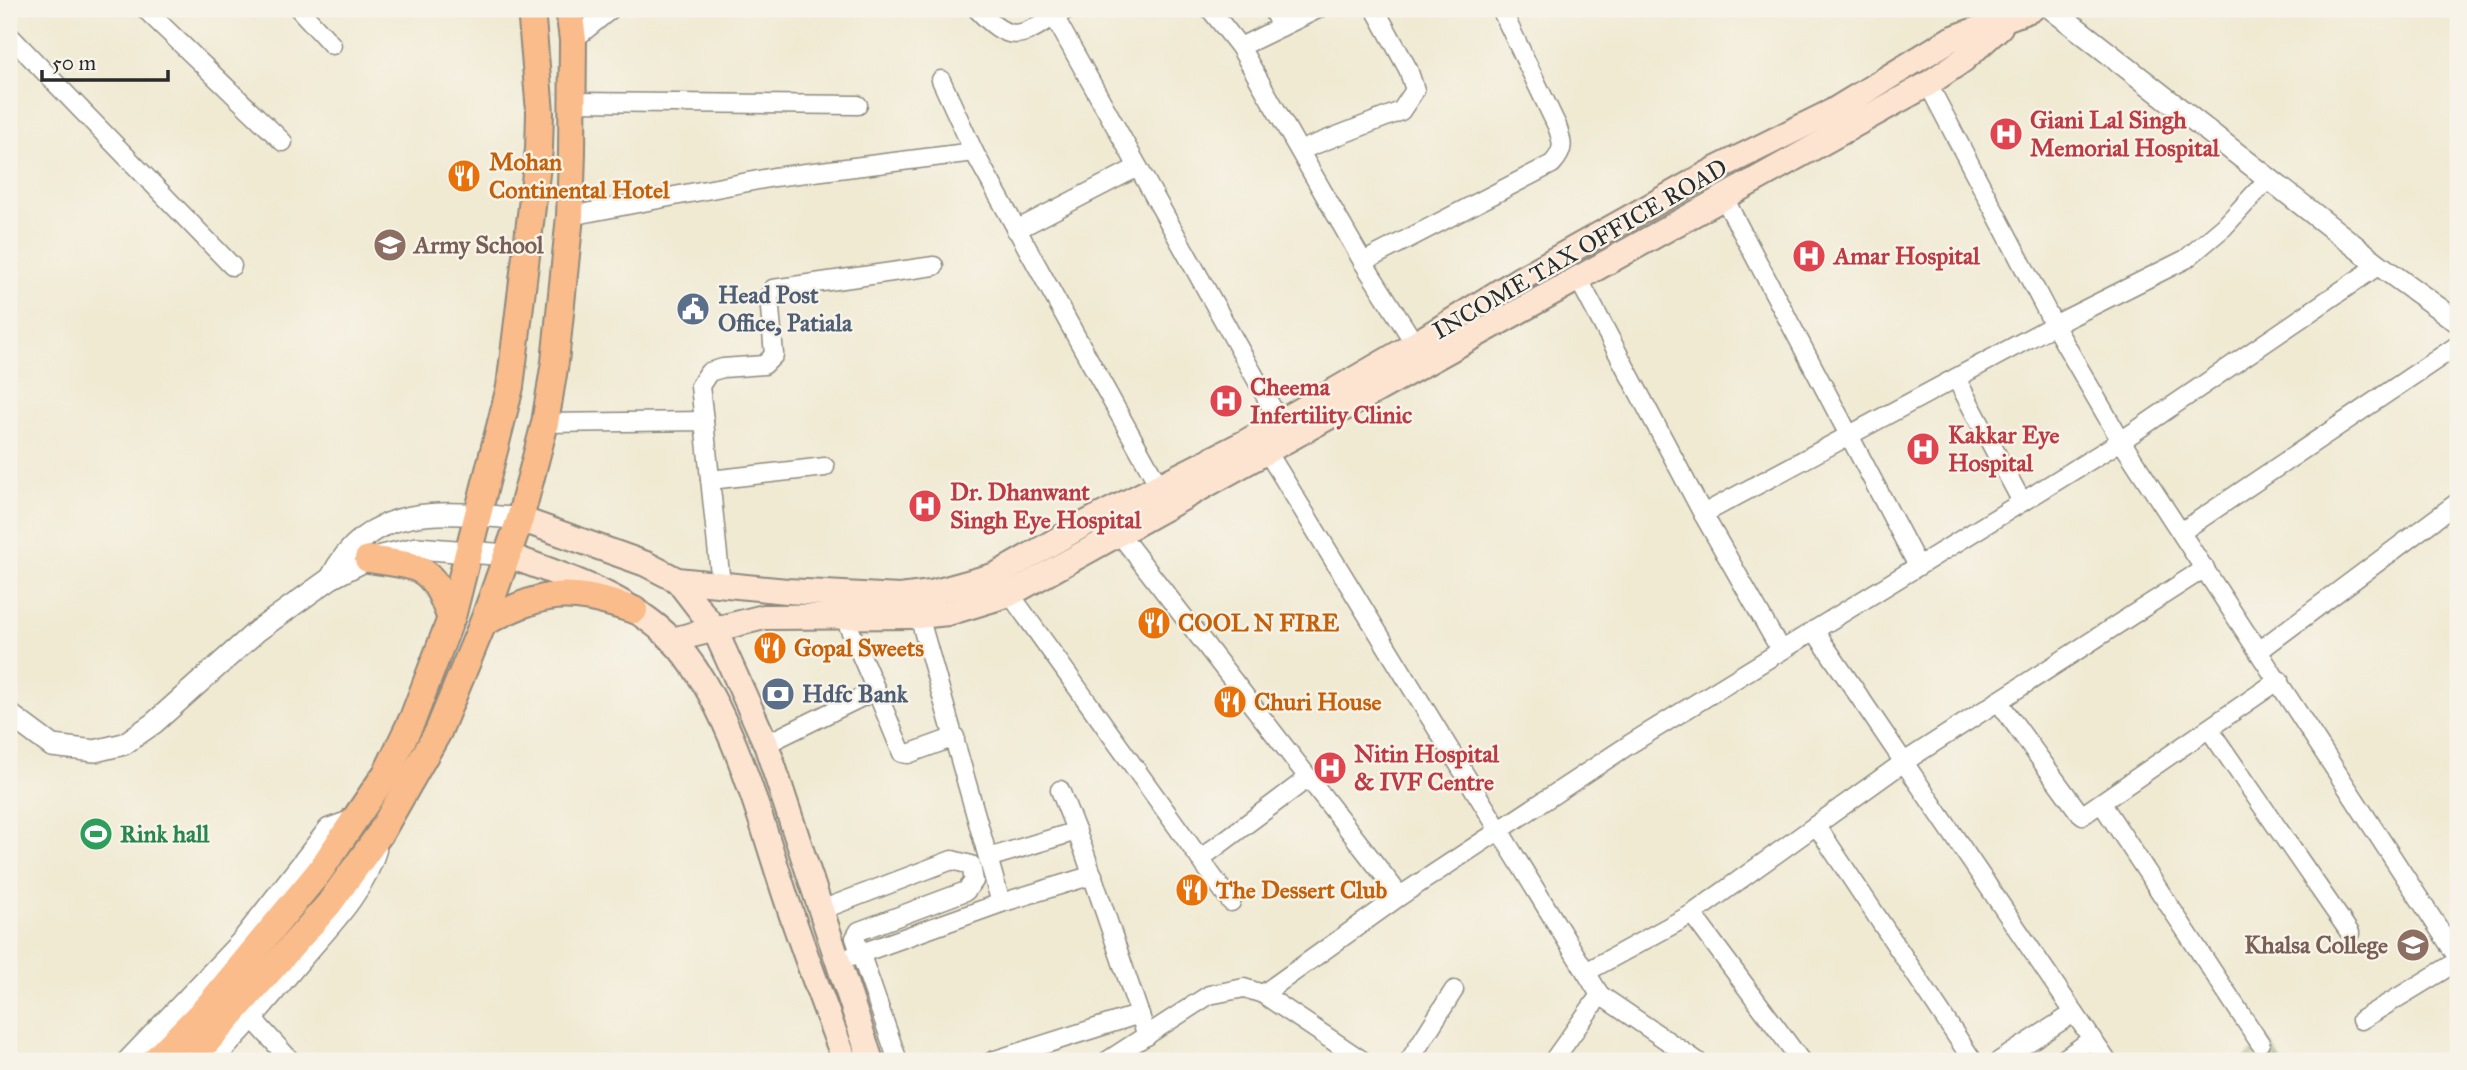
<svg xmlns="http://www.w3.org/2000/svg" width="2467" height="1070" font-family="'IM FELL Great Primer',serif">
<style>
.forest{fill:url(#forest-firs);stroke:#5e6f4a;stroke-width:2}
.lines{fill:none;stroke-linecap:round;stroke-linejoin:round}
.minor-casing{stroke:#8e8a7f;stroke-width:21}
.tertiary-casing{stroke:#8e8a7f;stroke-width:24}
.secondary-casing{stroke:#8e8a7f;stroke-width:28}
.primary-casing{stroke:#8e8a7f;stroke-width:30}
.minor{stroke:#fff;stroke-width:18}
.tertiary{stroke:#fff;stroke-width:21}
.secondary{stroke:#fde4d0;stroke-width:24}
.primary{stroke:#f9bc8a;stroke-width:26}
.labels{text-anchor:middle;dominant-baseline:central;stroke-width:5;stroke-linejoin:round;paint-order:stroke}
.health-label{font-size:24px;font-weight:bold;fill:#be3a42;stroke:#f7f3e8;text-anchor:start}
.food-label{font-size:24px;font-weight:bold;fill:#c56008;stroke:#f7f3e8;text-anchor:start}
.education-label{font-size:24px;font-weight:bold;fill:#785e54;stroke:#f7f3e8;text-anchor:start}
.street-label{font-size:24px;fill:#2b2b2b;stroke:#f7f3e8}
.service-label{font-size:24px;font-weight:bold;fill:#4e5e75;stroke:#f7f3e8;text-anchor:start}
.leisure-label{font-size:24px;font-weight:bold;fill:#27864d;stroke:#f7f3e8;text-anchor:start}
</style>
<defs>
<pattern id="forest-firs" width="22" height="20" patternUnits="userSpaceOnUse" patternTransform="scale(1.75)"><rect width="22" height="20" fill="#91b368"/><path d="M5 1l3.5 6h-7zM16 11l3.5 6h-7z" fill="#779256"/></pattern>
</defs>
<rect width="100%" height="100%" fill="#f7f3e8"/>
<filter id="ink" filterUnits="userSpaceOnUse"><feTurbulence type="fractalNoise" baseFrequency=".0143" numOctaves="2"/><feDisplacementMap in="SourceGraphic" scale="14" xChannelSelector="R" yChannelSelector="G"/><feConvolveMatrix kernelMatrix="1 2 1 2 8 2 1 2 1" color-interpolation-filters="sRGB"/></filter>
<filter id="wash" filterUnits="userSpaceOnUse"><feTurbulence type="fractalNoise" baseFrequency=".00686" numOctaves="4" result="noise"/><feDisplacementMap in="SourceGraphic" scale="28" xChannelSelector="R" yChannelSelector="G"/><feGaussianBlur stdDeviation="1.57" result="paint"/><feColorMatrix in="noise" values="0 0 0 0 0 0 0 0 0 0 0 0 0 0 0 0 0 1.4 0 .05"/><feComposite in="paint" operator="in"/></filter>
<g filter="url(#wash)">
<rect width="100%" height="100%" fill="#f0ead3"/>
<path class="forest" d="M2268,1040L2281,1061H2242Z"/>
</g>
<g filter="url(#ink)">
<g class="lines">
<defs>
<g id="minor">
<path d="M145,9L283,142"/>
<path d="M299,9L332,45"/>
<path d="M977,9C1016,51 1023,32 1068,9"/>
<path d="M1210,9L1240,47L1363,262L1415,344"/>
<path d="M1272,9L1281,27"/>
<path d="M1054,16L1280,422"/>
<path d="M9,35L232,266"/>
<path d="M573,40L611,9"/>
<path d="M1240,47L1318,9"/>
<path d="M941,80L974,152L1159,486"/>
<path d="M1928,84L2054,325L2121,441L2458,958"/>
<path d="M574,102L858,105"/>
<path d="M1301,150L1401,111L1415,90L1408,69L1375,9"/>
<path d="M1724,198L1918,566"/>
<path d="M570,216L774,177L974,152"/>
<path d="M1016,230L1138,167"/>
<path d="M1363,262L1552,164C1565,150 1563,143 1557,126L1501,9"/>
<path d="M1578,278L1703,514L2054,325L2186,259L2224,227L2269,178"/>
<path d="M1956,378L2022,502"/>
<path d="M704,421L700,386L709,372L723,368L764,365L774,355L769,296L773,289L934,266"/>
<path d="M545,423L704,421L721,584"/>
<path d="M1268,453L1600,995"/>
<path d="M710,480L825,467"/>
<path d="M1703,514L1781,651"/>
<path d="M1118,532L1400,896"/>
<path d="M2181,532L2458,345"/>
<path d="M1005,587L1231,902"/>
<path d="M844,616L876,690"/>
<path d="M919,616L1001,903L1093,875"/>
<path d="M1814,630L2107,1061"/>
<path d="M2260,650L2458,502"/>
<path d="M1998,701L2078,811L2083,815L2279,680"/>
<path d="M2209,729L2350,933"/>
<path d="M766,744L876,690L902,753L908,754L955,737"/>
<path d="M1060,790L1084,851L1147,1036"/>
<path d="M2102,804L2260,1043"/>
<path d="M1816,825L1973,1061"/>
<path d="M988,858L1077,831"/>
<path d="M1200,859L1308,778"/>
<path d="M821,910L952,860L971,865L974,881L966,891L859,931L855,938L898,1061"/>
<path d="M848,958L1001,903"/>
<path d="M1586,972L1692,914"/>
<path d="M1263,994L1363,1061"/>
<path d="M253,1019L291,1061"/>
<path d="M2361,1020L2458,961"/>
<path d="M126,1061L241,940L328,828L356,818"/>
<path d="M213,1061C245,1030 273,995 302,960C330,927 365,893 377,850"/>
<path d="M992,1061L1140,1014"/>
<path d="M1107,1061L1209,995L1244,988L1263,994L1400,896L1630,744L2121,441L2379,265"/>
<path d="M1409,1061L1454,990"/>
<path d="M1553,1061L1600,995L1697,1061"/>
<path d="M1801,1061L1692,914L1904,762L2205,568"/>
<path d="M1999,1061L2074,1013"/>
<path d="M2061,1061L2092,1039"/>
</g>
<g id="tertiary">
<path d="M2052,9L2379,265L2458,322"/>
<path d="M331,578C369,501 447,511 520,519"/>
<path d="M9,714L52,746L95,751L124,744L154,723L257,631L331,578L368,559L417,548L507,555"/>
</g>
<g id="secondary">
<path d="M520,519L646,564L677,580L787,591L900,597L931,593L996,575L1090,521L1244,443L1415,344L1520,279L1718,168L1833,111L1951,39L2032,9"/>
<path d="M507,555C564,576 627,595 671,639C730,698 761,823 787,901C805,955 825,1008 845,1061"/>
<path d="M677,580L714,628L766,744L871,1061"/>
<path d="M672,640L764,617L919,616L948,613L1010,594L1928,84L1963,60L2000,27"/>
</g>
<g id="primary">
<path d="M368,559C423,567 431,564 451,619"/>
<path d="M483,623C548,590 564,588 634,610"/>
<path d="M154,1061L208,1006L319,872L387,772L413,718L453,613L510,387L539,149L540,112L531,9"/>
<path d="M190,1061L329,904L381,832L438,732L483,623L520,519L545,423L555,362L570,216L572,152L573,40L569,9"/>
</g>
</defs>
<use href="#minor" class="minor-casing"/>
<use href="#tertiary" class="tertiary-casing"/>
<use href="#secondary" class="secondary-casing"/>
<use href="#primary" class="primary-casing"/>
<use href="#minor" class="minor"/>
<use href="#tertiary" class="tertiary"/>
<use href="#secondary" class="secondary"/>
<use href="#primary" class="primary"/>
</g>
</g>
<defs>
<symbol id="hospital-disc" viewBox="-11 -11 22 22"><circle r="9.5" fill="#e0444e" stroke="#f7f3e8"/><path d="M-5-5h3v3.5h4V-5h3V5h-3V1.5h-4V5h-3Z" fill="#fff"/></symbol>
<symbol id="restaurant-disc" viewBox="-11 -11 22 22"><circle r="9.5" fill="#e8710a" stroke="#f7f3e8"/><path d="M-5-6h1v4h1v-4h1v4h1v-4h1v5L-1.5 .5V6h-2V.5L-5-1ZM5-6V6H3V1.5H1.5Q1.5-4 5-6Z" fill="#fff"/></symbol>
<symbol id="school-disc" viewBox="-11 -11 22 22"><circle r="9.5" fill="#8d6e63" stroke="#f7f3e8"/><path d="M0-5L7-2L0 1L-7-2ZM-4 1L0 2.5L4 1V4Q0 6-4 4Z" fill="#fff"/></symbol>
<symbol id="civic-disc" viewBox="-11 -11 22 22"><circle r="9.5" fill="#5c6f8a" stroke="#f7f3e8"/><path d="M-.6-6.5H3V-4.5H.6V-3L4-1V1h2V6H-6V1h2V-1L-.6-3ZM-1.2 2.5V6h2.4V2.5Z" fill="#fff"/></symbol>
<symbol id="bank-disc" viewBox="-11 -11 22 22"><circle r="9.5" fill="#5c6f8a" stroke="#f7f3e8"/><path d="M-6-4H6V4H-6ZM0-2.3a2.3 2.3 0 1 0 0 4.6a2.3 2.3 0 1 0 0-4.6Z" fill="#fff"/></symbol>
<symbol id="stadium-disc" viewBox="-11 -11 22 22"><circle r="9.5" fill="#2e9e5b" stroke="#f7f3e8"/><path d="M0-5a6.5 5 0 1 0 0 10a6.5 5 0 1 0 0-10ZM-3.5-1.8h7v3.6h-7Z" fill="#fff"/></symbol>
<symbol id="university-disc" viewBox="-11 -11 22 22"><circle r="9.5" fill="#8d6e63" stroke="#f7f3e8"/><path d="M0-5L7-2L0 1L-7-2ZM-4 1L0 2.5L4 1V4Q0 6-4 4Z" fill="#fff"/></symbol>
</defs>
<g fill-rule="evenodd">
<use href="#hospital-disc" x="1987" y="115" width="38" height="38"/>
<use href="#restaurant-disc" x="445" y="157" width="38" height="38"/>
<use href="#school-disc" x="371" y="226" width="38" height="38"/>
<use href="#hospital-disc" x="1790" y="237" width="38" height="38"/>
<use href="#civic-disc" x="674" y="290" width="38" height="38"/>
<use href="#hospital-disc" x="1207" y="382" width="38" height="38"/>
<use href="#hospital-disc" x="1904" y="430" width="38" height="38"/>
<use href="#hospital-disc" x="906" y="487" width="38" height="38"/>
<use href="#restaurant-disc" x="1135" y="604" width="38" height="38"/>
<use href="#restaurant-disc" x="751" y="629" width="38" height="38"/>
<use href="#bank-disc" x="759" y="675" width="38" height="38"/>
<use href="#restaurant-disc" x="1211" y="683" width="38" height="38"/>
<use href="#hospital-disc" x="1311" y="749" width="38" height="38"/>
<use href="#stadium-disc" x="77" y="815" width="38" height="38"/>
<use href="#restaurant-disc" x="1173" y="871" width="38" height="38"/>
<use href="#university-disc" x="2394" y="926" width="38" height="38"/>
</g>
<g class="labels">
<g class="health-label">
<text x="2030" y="120">Giani Lal Singh<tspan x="2030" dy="28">Memorial Hospital</tspan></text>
<text x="1834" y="256">Amar Hospital</text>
<text x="1250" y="387">Cheema<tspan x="1250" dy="28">Infertility Clinic</tspan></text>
<text x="1948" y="435">Kakkar Eye<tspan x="1948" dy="28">Hospital</tspan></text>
<text x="950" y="492">Dr. Dhanwant<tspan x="950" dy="28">Singh Eye Hospital</tspan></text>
<text x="1354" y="754">Nitin Hospital<tspan x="1354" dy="28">&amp; IVF Centre</tspan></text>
</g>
<g class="food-label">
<text x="489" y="162">Mohan<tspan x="489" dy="28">Continental Hotel</tspan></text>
<text x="1178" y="623">COOL N FIRE</text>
<text x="794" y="648">Gopal Sweets</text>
<text x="1254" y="702">Churi House</text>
<text x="1216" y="890">The Dessert Club</text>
</g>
<g class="education-label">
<text x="414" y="245">Army School</text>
<text x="2388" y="945" text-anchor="end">Khalsa College</text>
</g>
<g class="street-label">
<text transform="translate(1580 249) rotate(-30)">INCOME TAX OFFICE ROAD</text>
</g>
<g class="service-label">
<text x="718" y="295">Head Post<tspan x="718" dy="28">Office, Patiala</tspan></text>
<text x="802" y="694">Hdfc Bank</text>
</g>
<g class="leisure-label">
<text x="120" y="834">Rink hall</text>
</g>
</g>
<rect width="2467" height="1070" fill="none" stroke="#f7f3e8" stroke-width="35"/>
<path d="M42 70v10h126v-10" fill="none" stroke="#2b2b2b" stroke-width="3.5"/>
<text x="52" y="70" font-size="21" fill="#2b2b2b" stroke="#f7f3e8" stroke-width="5" paint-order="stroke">50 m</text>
</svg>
